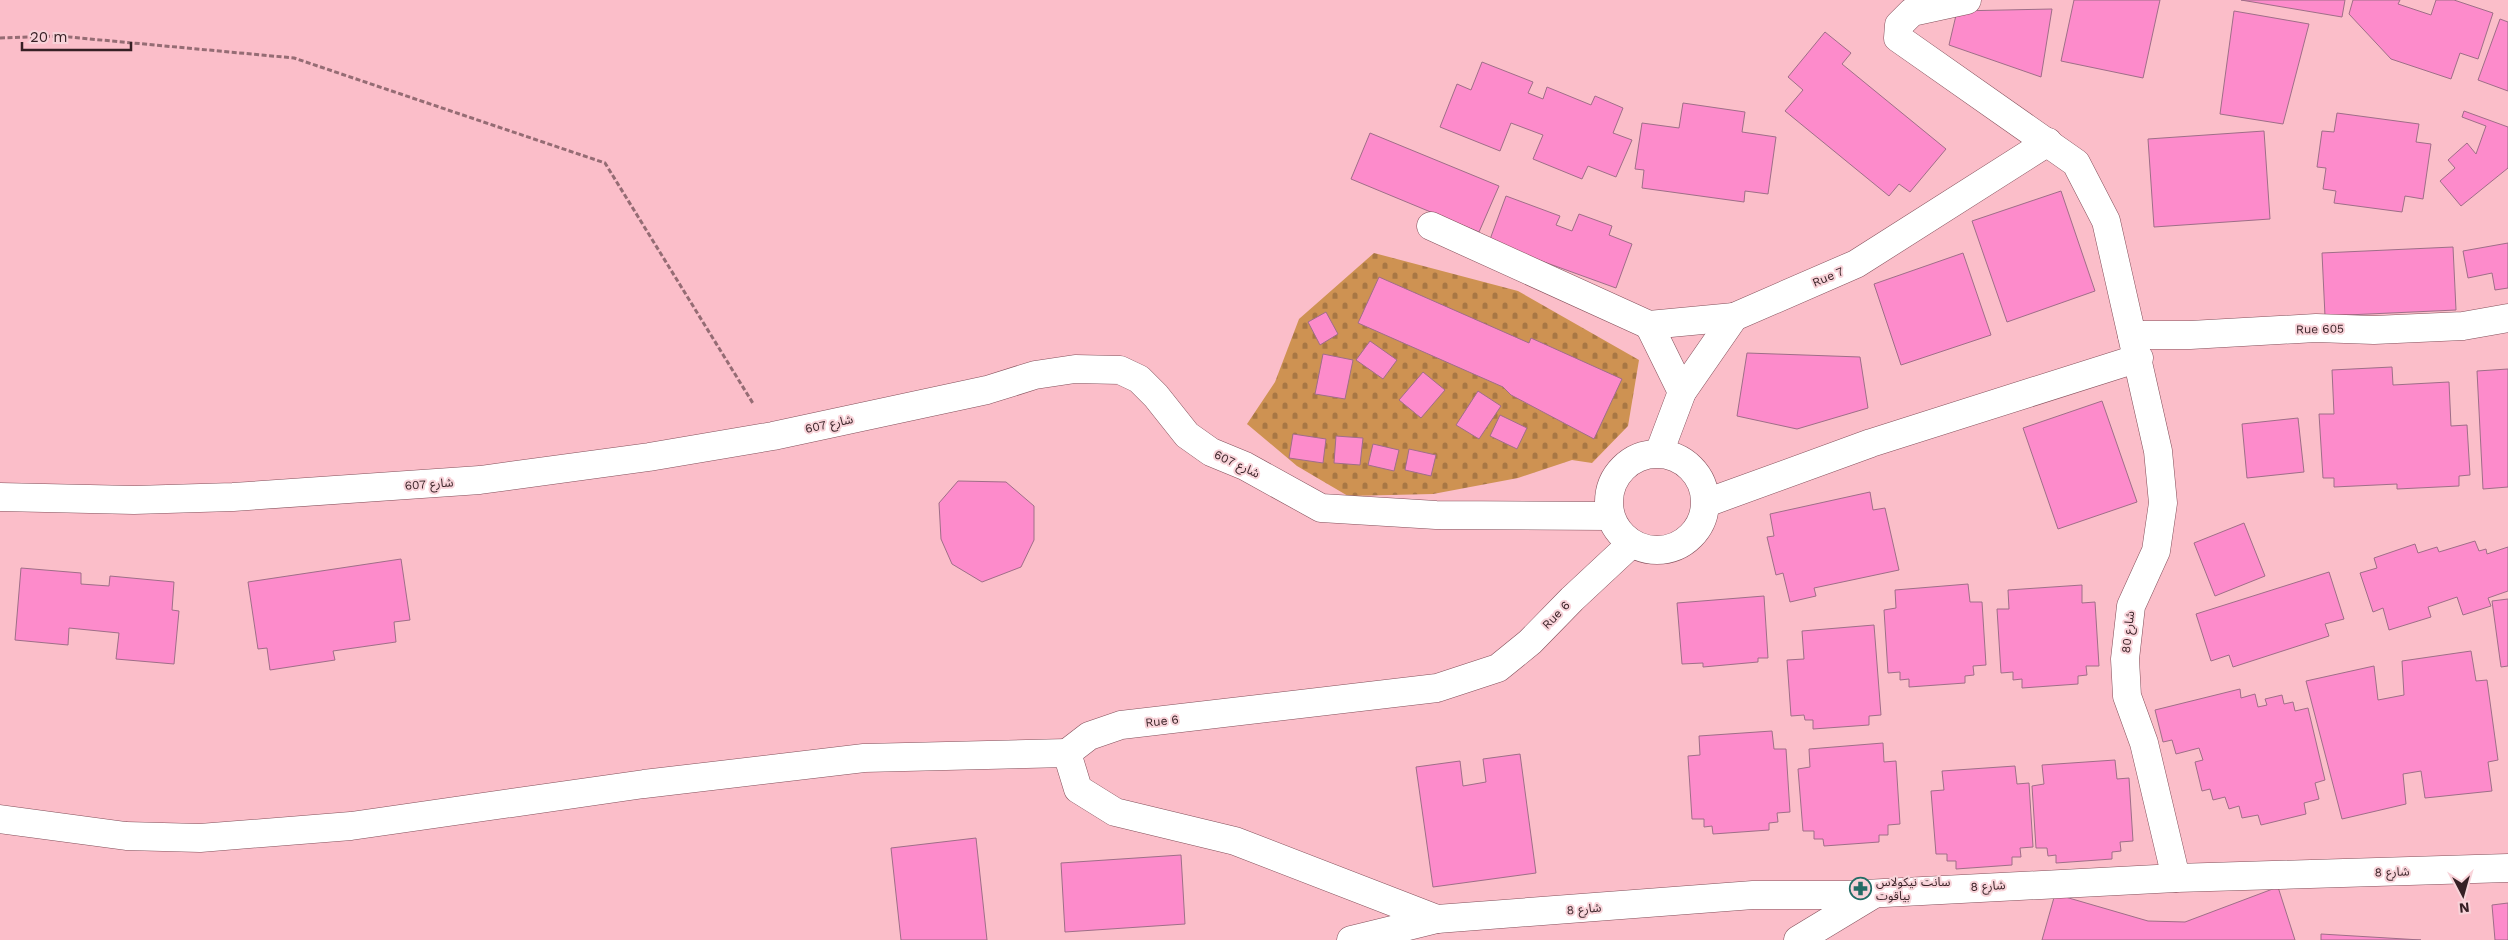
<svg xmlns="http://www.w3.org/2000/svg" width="2508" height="940" font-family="'Work Sans','Noto Sans Arabic',sans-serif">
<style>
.cemetery{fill:url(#cemetery-stones)}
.building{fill:#fd8bcb;stroke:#9f6e88}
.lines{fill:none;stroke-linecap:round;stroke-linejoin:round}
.minor-casing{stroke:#834f5a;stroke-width:29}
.path{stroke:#956c74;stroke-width:3;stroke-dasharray:5 2.5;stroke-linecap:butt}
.minor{stroke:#fff;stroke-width:28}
.labels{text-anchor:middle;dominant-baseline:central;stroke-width:4;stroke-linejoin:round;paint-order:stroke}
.street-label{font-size:12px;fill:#361f24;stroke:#f8d3d9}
.poi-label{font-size:12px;fill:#361f24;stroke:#f8d3d9;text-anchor:start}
</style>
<defs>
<pattern id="cemetery-stones" width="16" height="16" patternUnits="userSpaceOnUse" patternTransform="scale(1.25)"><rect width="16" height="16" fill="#ce9252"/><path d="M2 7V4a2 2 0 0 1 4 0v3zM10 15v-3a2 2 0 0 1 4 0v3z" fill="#a87744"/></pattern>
</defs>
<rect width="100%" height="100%" fill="#fbbec9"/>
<path class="cemetery" d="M1374,253L1518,291L1639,360L1628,426L1592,463L1572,460L1518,478L1433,494L1348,496L1297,466L1247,424L1275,382L1299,319Z"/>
<g class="building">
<path d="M2074,0H2160L2143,78L2061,61Z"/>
<path d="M2241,0H2345L2342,17Z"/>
<path d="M2353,0H2400L2398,4L2431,15L2436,0H2454L2493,13L2478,59L2460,53L2451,79L2391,59L2349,14Z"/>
<path d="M2052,9L2041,77L1949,45L1957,11Z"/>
<path d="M2234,11L2309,24L2283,124L2220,114Z"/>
<path d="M2500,19L2508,22V91L2478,80Z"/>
<path d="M1825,32L1851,53L1842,64L1946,149L1910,192L1899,184L1889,196L1785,111L1803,90L1788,77Z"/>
<path d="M1482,62L1533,82L1528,93L1543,99L1547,87L1591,105L1595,96L1623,108L1613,133L1632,140L1616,177L1588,166L1582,179L1533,159L1543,135L1511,123L1500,151L1440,127L1457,84L1471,90Z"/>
<path d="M1683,103L1745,112L1742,132L1776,137L1768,194L1745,191L1744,202L1642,188L1644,170L1635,169L1642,123L1679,128Z"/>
<path d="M2464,111L2508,127V168L2461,206L2440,181L2455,168L2448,160L2467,143L2476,154L2486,126L2462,117Z"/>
<path d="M2337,113L2419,124L2416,142L2431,144L2423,199L2405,196L2402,212L2334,203L2336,191L2323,189L2326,168L2317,167L2322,131L2334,132Z"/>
<path d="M2264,131L2270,219L2154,227L2148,139Z"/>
<path d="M1370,133L1499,186L1479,232L1351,179Z"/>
<path d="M2061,191L2095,291L2007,322L1972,221Z"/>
<path d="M1506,196L1560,216L1556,225L1572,231L1579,214L1612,226L1609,235L1632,244L1616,288L1489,242Z"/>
<path d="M2508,243V288L2495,290L2492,273L2468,278L2463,251Z"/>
<path d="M2453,247L2456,310L2325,316L2322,253Z"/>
<path d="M1963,253L1991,335L1901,365L1874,284Z"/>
<path d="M1379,277L1529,343L1531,338L1622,379L1594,439L1511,395L1503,387L1358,323Z"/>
<path d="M1326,312L1338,334L1320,345L1308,322Z"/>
<path d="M1370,341L1397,360L1383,379L1356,360Z"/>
<path d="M1747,353L1860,357L1868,408L1797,429L1737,416Z"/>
<path d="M1323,354L1353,360L1345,399L1315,394Z"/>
<path d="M2392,367L2393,385L2449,382L2451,426L2467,425L2470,475L2459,476V486L2397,489V484L2334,487V478H2323L2319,414H2334L2332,370Z"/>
<path d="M2508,369V487L2483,489L2477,371Z"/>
<path d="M1423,372L1445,390L1421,418L1399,400Z"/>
<path d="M1478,391L1501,406L1479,439L1456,425Z"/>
<path d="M2102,401L2137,502L2058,529L2023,428Z"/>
<path d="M1500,415L1527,428L1517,449L1490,436Z"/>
<path d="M2298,418L2304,472L2247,478L2242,424Z"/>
<path d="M1293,434L1326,439L1323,463L1289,458Z"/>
<path d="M1336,436L1363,438L1360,465L1334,463Z"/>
<path d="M1373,444L1399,450L1394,471L1368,465Z"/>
<path d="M1409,449L1436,455L1431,476L1405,470Z"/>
<path d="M958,481L1006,482L1034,506V540L1021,567L982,582L952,564L941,539L939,503Z"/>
<path d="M1870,492L1873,510L1885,508L1899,570L1814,588L1816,596L1790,602L1783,573L1776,575L1767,537L1774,536L1770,514Z"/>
<path d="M2244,523L2265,576L2215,596L2194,543Z"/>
<path d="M2475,541L2479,551L2486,549L2487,554L2508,547V591L2488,598L2491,606L2463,615L2457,597L2428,607L2431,617L2389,630L2383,608L2373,612L2360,573L2377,568L2374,558L2415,544L2418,553L2437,547L2439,552Z"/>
<path d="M401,559L410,620L394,622L396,642L333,651L335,660L270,670L267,648L258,649L248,582Z"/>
<path d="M21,568L81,573V584L109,586L110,576L174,582L172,610L179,611L174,664L116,659L119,633L69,628L68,645L15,640Z"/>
<path d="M2329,572L2344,619L2325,624L2329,636L2233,667L2229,655L2211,661L2196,614Z"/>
<path d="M1968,584L1970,602H1982L1986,665L1973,666L1974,675L1965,676V683L1909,687V679L1900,680V672L1888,673L1884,610L1896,608L1895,590Z"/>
<path d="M2082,585V603L2095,602L2099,666H2086L2087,675L2078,676V684L2022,688V679L2013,680V672L2001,673L1997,609H2009L2008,590Z"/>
<path d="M1764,596L1768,658H1758V662L1703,667V663L1682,664L1677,603Z"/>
<path d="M2508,599V666L2501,667L2492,601Z"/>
<path d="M1874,625L1881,715L1869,716V725L1813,729V720H1805L1804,715L1791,716L1787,660L1804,659L1802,631Z"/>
<path d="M2471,651L2476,681L2487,680L2498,760L2488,762L2492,791L2425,798L2421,771L2403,774L2406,804L2342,819L2306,681L2374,666L2378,700L2404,695L2402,661Z"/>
<path d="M2240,689L2241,698L2255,694L2258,707L2267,705L2265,699L2282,695L2284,704L2293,702L2295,711L2308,708L2325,780L2315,783L2319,799L2304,803L2306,814L2261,825L2258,815L2242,818L2239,806L2229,809L2225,797L2213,800L2210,789L2202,791L2195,762L2203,760L2199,748L2176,754L2172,740L2163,742L2155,710Z"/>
<path d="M1772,731L1774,749H1786L1790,812L1777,813L1778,822L1769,823V830L1713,834L1712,826L1704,827V819H1692L1688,756L1700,755L1699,736Z"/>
<path d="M1883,743L1884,762L1896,761L1900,824L1888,825V835H1879V842L1824,846L1823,839H1814V831H1803L1798,769L1810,767L1809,749Z"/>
<path d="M1520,754L1536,873L1433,887L1416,767L1460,761L1463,786L1486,782L1483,759Z"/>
<path d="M2115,760L2117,779L2129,778L2133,841L2120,842L2121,851L2112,852V859L2056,863V855L2048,856L2047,848H2036L2032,786L2044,784L2042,765Z"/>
<path d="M2015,766L2017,784L2029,783L2033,847L2020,848L2021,857H2012V865L1956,869V861H1947V854H1936L1931,791L1944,790L1942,771Z"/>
<path d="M976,838L987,940H901L891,848Z"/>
<path d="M1181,855L1185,924L1065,932L1061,863Z"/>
<path d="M2278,887L2295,940H2042L2055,894L2148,921L2185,922Z"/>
<path d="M2508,903V940H2495L2492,905Z"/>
<path d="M2321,934L2421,940H2321Z"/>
</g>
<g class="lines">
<defs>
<g id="minor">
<path d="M1967,0L1912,12L1899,25L1898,38L2076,163L2106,221L2158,451L2163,503L2156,551L2131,606L2125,659L2127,696L2144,743L2176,878"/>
<path d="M1431,226L1649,325L1734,317"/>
<path d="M1649,325L1682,392"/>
<path d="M2132,335H2190L2316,328L2374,330L2463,326L2508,318"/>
<path d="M1659,453L1682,392L1734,317L1856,264L2048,142"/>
<circle cx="1657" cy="502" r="48"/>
<path d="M0,497L134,500L233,497L480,480L649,457L773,436L987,390L1035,375L1075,369L1120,370L1139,379L1156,396L1187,435L1211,452L1245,466L1321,508L1436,515L1610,516"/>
<path d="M1706,503L1871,443L2139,358"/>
<path d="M0,819L126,836L200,838L351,826L644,784L864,758L1067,753"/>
<path d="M1437,919L1235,841L1115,812L1078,789L1067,753L1089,736L1121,725L1437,688L1498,668L1530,642L1572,599L1631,544"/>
<path d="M1351,940L1437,919L1753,895H1845L2176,878L2508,868"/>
<path d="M1798,940L1874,894"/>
</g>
</defs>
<use href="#minor" class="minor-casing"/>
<path class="path" d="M0,38L58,36L294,58L605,163L754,405"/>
<use href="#minor" class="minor"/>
</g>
<defs>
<symbol id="pharmacy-ring" viewBox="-11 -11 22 22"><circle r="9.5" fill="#f8d3d9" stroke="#236c66" stroke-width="1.5"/><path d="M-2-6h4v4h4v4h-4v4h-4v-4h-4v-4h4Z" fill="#236c66"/></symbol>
</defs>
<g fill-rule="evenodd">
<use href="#pharmacy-ring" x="1848" y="876" width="25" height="25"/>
</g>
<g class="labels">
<g class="street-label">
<text transform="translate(1828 277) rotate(-23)">Rue 7</text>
<text transform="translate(2320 329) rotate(-1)">Rue 605</text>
<text transform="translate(829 424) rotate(-12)">شارع 607</text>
<text transform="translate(1237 464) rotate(25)">شارع 607</text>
<text transform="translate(429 484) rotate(-4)">شارع 607</text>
<text transform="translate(1556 615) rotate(-46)">Rue 6</text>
<text transform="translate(2128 632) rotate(-84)">شارع 80</text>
<text transform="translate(1162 721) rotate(-6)">Rue 6</text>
<text transform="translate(2392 872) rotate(-2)">شارع 8</text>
<text transform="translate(1988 886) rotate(-3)">شارع 8</text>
<text transform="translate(1584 909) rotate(-5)">شارع 8</text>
</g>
<g class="poi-label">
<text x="1876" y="882">سانت نيكولاس<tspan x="1876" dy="14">بياقوت</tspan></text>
</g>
</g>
<g transform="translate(2463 895) rotate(174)" stroke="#f8d3d9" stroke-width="4" paint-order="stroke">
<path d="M0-4L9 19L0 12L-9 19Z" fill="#361f24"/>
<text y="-8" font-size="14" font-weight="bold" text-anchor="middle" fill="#361f24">N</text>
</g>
<path d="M22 42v8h109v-8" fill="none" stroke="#361f24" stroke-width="2.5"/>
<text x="30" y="42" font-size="15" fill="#361f24" stroke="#f8d3d9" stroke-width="4" paint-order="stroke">20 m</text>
</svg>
